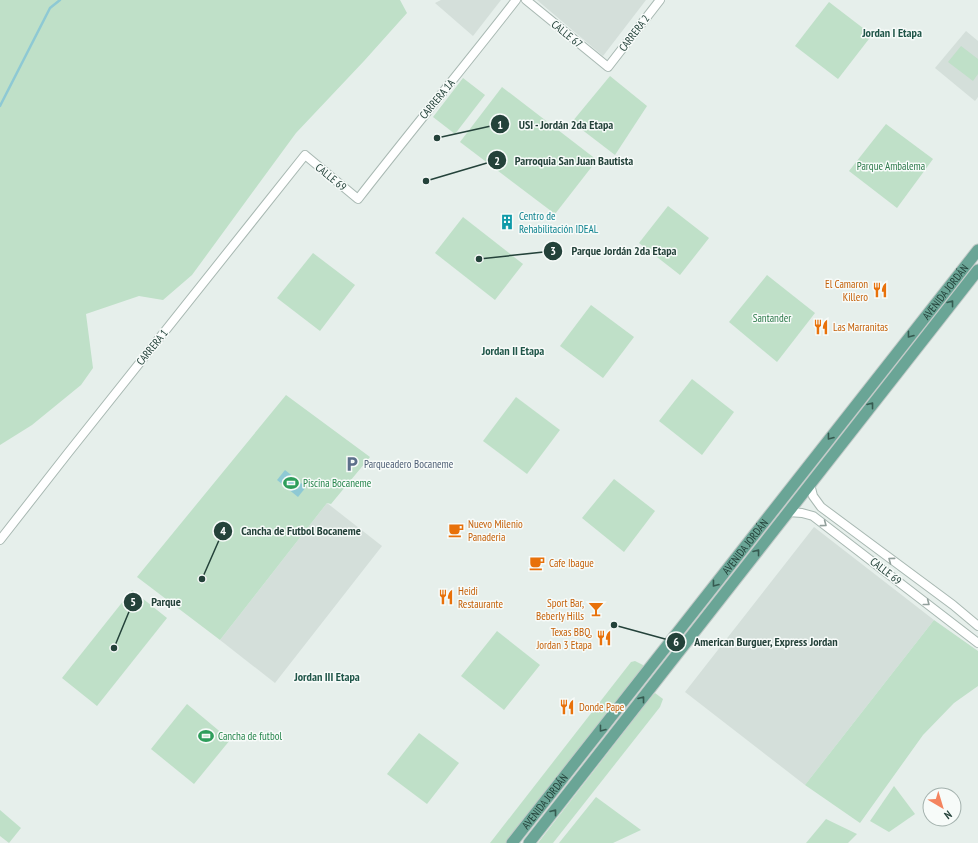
<svg xmlns="http://www.w3.org/2000/svg" width="978" height="843" font-family="'PT Sans Narrow',sans-serif">
<style>
.built{fill:#d4dfda}
.green{fill:#bfe0c8}
.water{fill:#8ec9d4}
.lines{fill:none;stroke-linecap:round;stroke-linejoin:round}
.stream{stroke:#8ec9d4;stroke-width:2.5}
.minor-casing{stroke:#a8b8b2;stroke-width:10}
.major-casing{stroke:#c2cac8;stroke-width:13}
.minor{stroke:#fff;stroke-width:8}
.major{stroke:#6aa596;stroke-width:11}
.oneway{stroke:#365b51}
.oneway2{stroke:#92a09c}
.labels{text-anchor:middle;dominant-baseline:central;stroke-width:3;stroke-linejoin:round;paint-order:stroke}
.street-label{font-size:11px;fill:#24423a;stroke:#f7fbf9}
.park-label{font-size:11px;fill:#2d7a4b;stroke:#f7fbf9}
.culture-label{font-size:11px;fill:#0d838f;stroke:#f7fbf9;text-anchor:start}
.food-label{font-size:11px;fill:#c56008;stroke:#f7fbf9;text-anchor:start}
.service-label{font-size:11px;fill:#4e5e75;stroke:#f7fbf9;text-anchor:start}
.leisure-label{font-size:11px;fill:#27864d;stroke:#f7fbf9;text-anchor:start}
.neighbourhood-label{font-size:12px;font-weight:bold;fill:#1f5548;stroke:#f7fbf9}
.leader{fill:none;stroke:#24423a;stroke-width:1.5}
.callout-dot{fill:#24423a;stroke:#f7fbf9;stroke-width:1.5}
.mark-label{font-size:12px;text-anchor:middle;font-weight:bold;fill:#fff}
.callout-label{font-size:12px;text-anchor:middle;font-weight:bold;fill:#24423a;stroke:#f7fbf9;stroke-width:3;stroke-linejoin:round;paint-order:stroke}
</style>
<rect width="100%" height="100%" fill="#e6efeb"/>
<g class="built">
<path d="M441,0H501L473,36L435,3Z"/>
<path d="M537,0H646L603,56Z"/>
<path d="M966,31L978,41V97L975,101L935,68Z"/>
<path d="M327,503L382,546L275,683L220,640Z"/>
<path d="M814,527L934,620L805,785L685,692Z"/>
</g>
<g class="green">
<path d="M0,0H400L407,13L364,61L296,133L192,275L163,300L139,296L86,314L93,368L81,385L32,425L0,445Z"/>
<path d="M829,2L872,35L838,79L795,46Z"/>
<path d="M961,46L978,59V74L973,81L948,62Z"/>
<path d="M610,76L647,106L615,155L572,122Z"/>
<path d="M463,78L485,95L455,134L433,117Z"/>
<path d="M502,87L597,160L555,214L460,142Z"/>
<path d="M886,124L933,159L897,208L849,171Z"/>
<path d="M668,206L709,238L680,275L639,243Z"/>
<path d="M463,217L523,264L495,300L435,253Z"/>
<path d="M313,253L355,285L320,331L277,298Z"/>
<path d="M767,275L815,313L777,362L729,322Z"/>
<path d="M591,305L634,337L603,378L560,346Z"/>
<path d="M692,379L734,412L702,455L659,421Z"/>
<path d="M286,395L370,457L331,504L327,503L220,640L137,577Z"/>
<path d="M516,397L560,430L527,474L483,441Z"/>
<path d="M614,479L655,511L624,552L582,518Z"/>
<path d="M132,590L167,618L97,706L62,678Z"/>
<path d="M934,620L978,651V686L954,703L923,735L860,823L805,785Z"/>
<path d="M497,631L540,665L504,710L461,676Z"/>
<path d="M635,661L643,665L642,673L506,843H490L631,662Z"/>
<path d="M655,693L663,699L660,707L553,843H538L648,701Z"/>
<path d="M187,704L230,740L194,784L151,749Z"/>
<path d="M419,733L459,763L427,804L387,774Z"/>
<path d="M894,786L915,814L889,832L870,821Z"/>
<path d="M596,797L641,830L613,843H559Z"/>
<path d="M0,810L21,828L9,843L0,836Z"/>
<path d="M826,819L857,834L848,843H806Z"/>
</g>
<path class="water" d="M285,470L306,487L298,497L277,480Z"/>
<g class="lines">
<path class="stream" d="M0,106L50,8L60,0"/>
<defs>
<g id="minor">
<path d="M526,0L608,67L660,0"/>
<path d="M810,484L813,496L821,507L953,605L978,626"/>
<path d="M788,512L802,513L813,516L978,643"/>
<path d="M0,540L68,453L305,155L358,199C410,132 464,67 516,0"/>
</g>
<g id="major">
<path id="s1" d="M512,843L978,250"/>
<path d="M529,843L978,270"/>
</g>
</defs>
<use href="#minor" class="minor-casing"/>
<use href="#major" class="major-casing"/>
<use href="#minor" class="minor"/>
<use href="#major" class="major"/>
</g>
<defs><path id="oneway-chevron" d="M-2-3.5L2.5 0L-2 3.5" fill="none" stroke-width="1.6" stroke-linecap="round" stroke-linejoin="round"/></defs>
<g class="oneway">
<use href="#oneway-chevron" transform="translate(951 303) rotate(-52)"/>
<use href="#oneway-chevron" transform="translate(910 335) rotate(128)"/>
<use href="#oneway-chevron" transform="translate(871 405) rotate(-52)"/>
<use href="#oneway-chevron" transform="translate(830 437) rotate(128)"/>
<use href="#oneway-chevron" transform="translate(757 552) rotate(-52)"/>
<use href="#oneway-chevron" transform="translate(715 584) rotate(128)"/>
<use href="#oneway-chevron" transform="translate(642 699) rotate(-52)"/>
<use href="#oneway-chevron" transform="translate(602 729) rotate(128)"/>
<use href="#oneway-chevron" transform="translate(554 812) rotate(-52)"/>
</g>
<g class="oneway2">
<use href="#oneway-chevron" transform="translate(824 524) rotate(37)"/>
<use href="#oneway-chevron" transform="translate(891 560) rotate(-143)"/>
<use href="#oneway-chevron" transform="translate(927 603) rotate(38)"/>
</g>
<defs>
<symbol id="building-bare" viewBox="-9 -9 18 18"><path d="M-4-6H4V6H1V3H-1V6H-4ZM-2.5-4.3h1.7v1.8h-1.7ZM.8-4.3h1.7v1.8H.8ZM-2.5-1h1.7V.8h-1.7ZM.8-1h1.7V.8H.8Z" fill="#0f9aa8" stroke="#f7fbf9" stroke-width="2.5" paint-order="stroke"/></symbol>
<symbol id="restaurant-bare" viewBox="-9 -9 18 18"><path d="M-5-6h1v4h1v-4h1v4h1v-4h1v5L-1.5 .5V6h-2V.5L-5-1ZM5-6V6H3V1.5H1.5Q1.5-4 5-6Z" fill="#e8710a" stroke="#f7fbf9" stroke-width="2.5" paint-order="stroke"/></symbol>
<symbol id="parking-bare" viewBox="-9 -9 18 18"><path d="M-3.5-5.5H1a3.5 3.5 0 0 1 0 7H-1V5.5H-3.5ZM-1-3.4V-.6H.8a1.4 1.4 0 0 0 0-2.8Z" fill="#5c6f8a" stroke="#f7fbf9" stroke-width="2.5" paint-order="stroke"/></symbol>
<symbol id="stadium-bare" viewBox="-9 -9 18 18"><path d="M0-5a6.5 5 0 1 0 0 10a6.5 5 0 1 0 0-10ZM-3.5-1.8h7v3.6h-7Z" fill="#2e9e5b" stroke="#f7fbf9" stroke-width="2.5" paint-order="stroke"/></symbol>
<symbol id="cafe-bare" viewBox="-9 -9 18 18"><path d="M-5.5-4.5H6V0H3Q3 3.5 0 3.5H-2.5Q-5.5 3.5-5.5 0ZM3-3.2v2h1.7v-2ZM-6 4.5H4V6H-6Z" fill="#e8710a" stroke="#f7fbf9" stroke-width="2.5" paint-order="stroke"/></symbol>
<symbol id="bar-bare" viewBox="-9 -9 18 18"><path d="M-6-5H6L.8 .8V4.5H3.5V6h-7V4.5H-.8V.8Z" fill="#e8710a" stroke="#f7fbf9" stroke-width="2.5" paint-order="stroke"/></symbol>
</defs>
<g fill-rule="evenodd">
<use href="#building-bare" x="496" y="211" width="22" height="22"/>
<use href="#restaurant-bare" x="869" y="279" width="22" height="22"/>
<use href="#restaurant-bare" x="810" y="316" width="22" height="22"/>
<use href="#parking-bare" x="341" y="453" width="22" height="22"/>
<use href="#stadium-bare" x="280" y="472" width="22" height="22"/>
<use href="#cafe-bare" x="445" y="519" width="22" height="22"/>
<use href="#cafe-bare" x="526" y="552" width="22" height="22"/>
<use href="#restaurant-bare" x="435" y="586" width="22" height="22"/>
<use href="#bar-bare" x="585" y="598" width="22" height="22"/>
<use href="#restaurant-bare" x="593" y="627" width="22" height="22"/>
<use href="#restaurant-bare" x="556" y="696" width="22" height="22"/>
<use href="#stadium-bare" x="195" y="725" width="22" height="22"/>
</g>
<g class="labels">
<g class="street-label">
<text transform="translate(634 33) rotate(-53)">CARRERA 2</text>
<text transform="translate(567 34) rotate(39)">CALLE 67</text>
<text transform="translate(437 99) rotate(-50)">CARRERA 1A</text>
<text transform="translate(331 177) rotate(39)">CALLE 69</text>
<text stroke="none"><textPath href="#s1" startOffset="701">AVENIDA JORDÁN</textPath></text>
<text transform="translate(152 347) rotate(-51)">CARRERA 1</text>
<text stroke="none"><textPath href="#s1" startOffset="377">AVENIDA JORDÁN</textPath></text>
<text transform="translate(886 571) rotate(38)">CALLE 69</text>
<text stroke="none"><textPath href="#s1" startOffset="53">AVENIDA JORDÁN</textPath></text>
</g>
<g class="park-label">
<text x="891" y="166">Parque Ambalema</text>
<text x="772" y="318">Santander</text>
</g>
<g class="culture-label">
<text x="519" y="216">Centro de<tspan x="519" dy="13">Rehabilitación IDEAL</tspan></text>
</g>
<g class="food-label">
<text x="868" y="284" text-anchor="end">El Camaron<tspan x="868" dy="13">Killero</tspan></text>
<text x="833" y="327">Las Marranitas</text>
<text x="468" y="524">Nuevo Milenio<tspan x="468" dy="13">Panaderia</tspan></text>
<text x="549" y="563">Cafe Ibague</text>
<text x="458" y="591">Heidi<tspan x="458" dy="13">Restaurante</tspan></text>
<text x="584" y="603" text-anchor="end">Sport Bar,<tspan x="584" dy="13">Beberly Hills</tspan></text>
<text x="592" y="632" text-anchor="end">Texas BBQ,<tspan x="592" dy="13">Jordan 3 Etapa</tspan></text>
<text x="579" y="707">Donde Pape</text>
</g>
<g class="service-label">
<text x="364" y="464">Parqueadero Bocaneme</text>
</g>
<g class="leisure-label">
<text x="303" y="483">Piscina Bocaneme</text>
<text x="218" y="736">Cancha de futbol</text>
</g>
<g class="neighbourhood-label">
<text x="892" y="32">Jordan I Etapa</text>
<text x="513" y="350">Jordan II Etapa</text>
<text x="327" y="676">Jordan III Etapa</text>
</g>
</g>
<path class="leader" d="M437 138L500 124M426 181L497 160M479 259L553 251M202 579L223 531M114 648L133 602M614 625L676 642"/>
<g class="callout-dot">
<circle cx="437" cy="138" r="4"/>
<circle cx="426" cy="181" r="4"/>
<circle cx="479" cy="259" r="4"/>
<circle cx="202" cy="579" r="4"/>
<circle cx="114" cy="648" r="4"/>
<circle cx="614" cy="625" r="4"/>
<circle cx="500" cy="124" r="10"/>
<circle cx="497" cy="160" r="10"/>
<circle cx="553" cy="251" r="10"/>
<circle cx="223" cy="531" r="10"/>
<circle cx="133" cy="602" r="10"/>
<circle cx="676" cy="642" r="10"/>
</g>
<g class="mark-label">
<text x="500" y="129">1</text>
<text x="497" y="165">2</text>
<text x="553" y="255">3</text>
<text x="223" y="535">4</text>
<text x="133" y="606">5</text>
<text x="676" y="646">6</text>
</g>
<g class="callout-label">
<text x="566" y="129">USI - Jordán 2da Etapa</text>
<text x="574" y="165">Parroquia San Juan Bautista</text>
<text x="624" y="255">Parque Jordán 2da Etapa</text>
<text x="301" y="535">Cancha de Futbol Bocaneme</text>
<text x="166" y="606">Parque</text>
<text x="766" y="646">American Burguer, Express Jordan</text>
</g>
<g transform="translate(942 807) rotate(142)"><circle r="19" fill="#f7fbf9" stroke="#a3b1ad"/>
<path d="M0-3L7 15L0 10L-7 15Z" fill="#f4845f"/>
<text y="-6" font-size="11" font-weight="bold" text-anchor="middle" fill="#24423a">N</text>
</g>
</svg>
